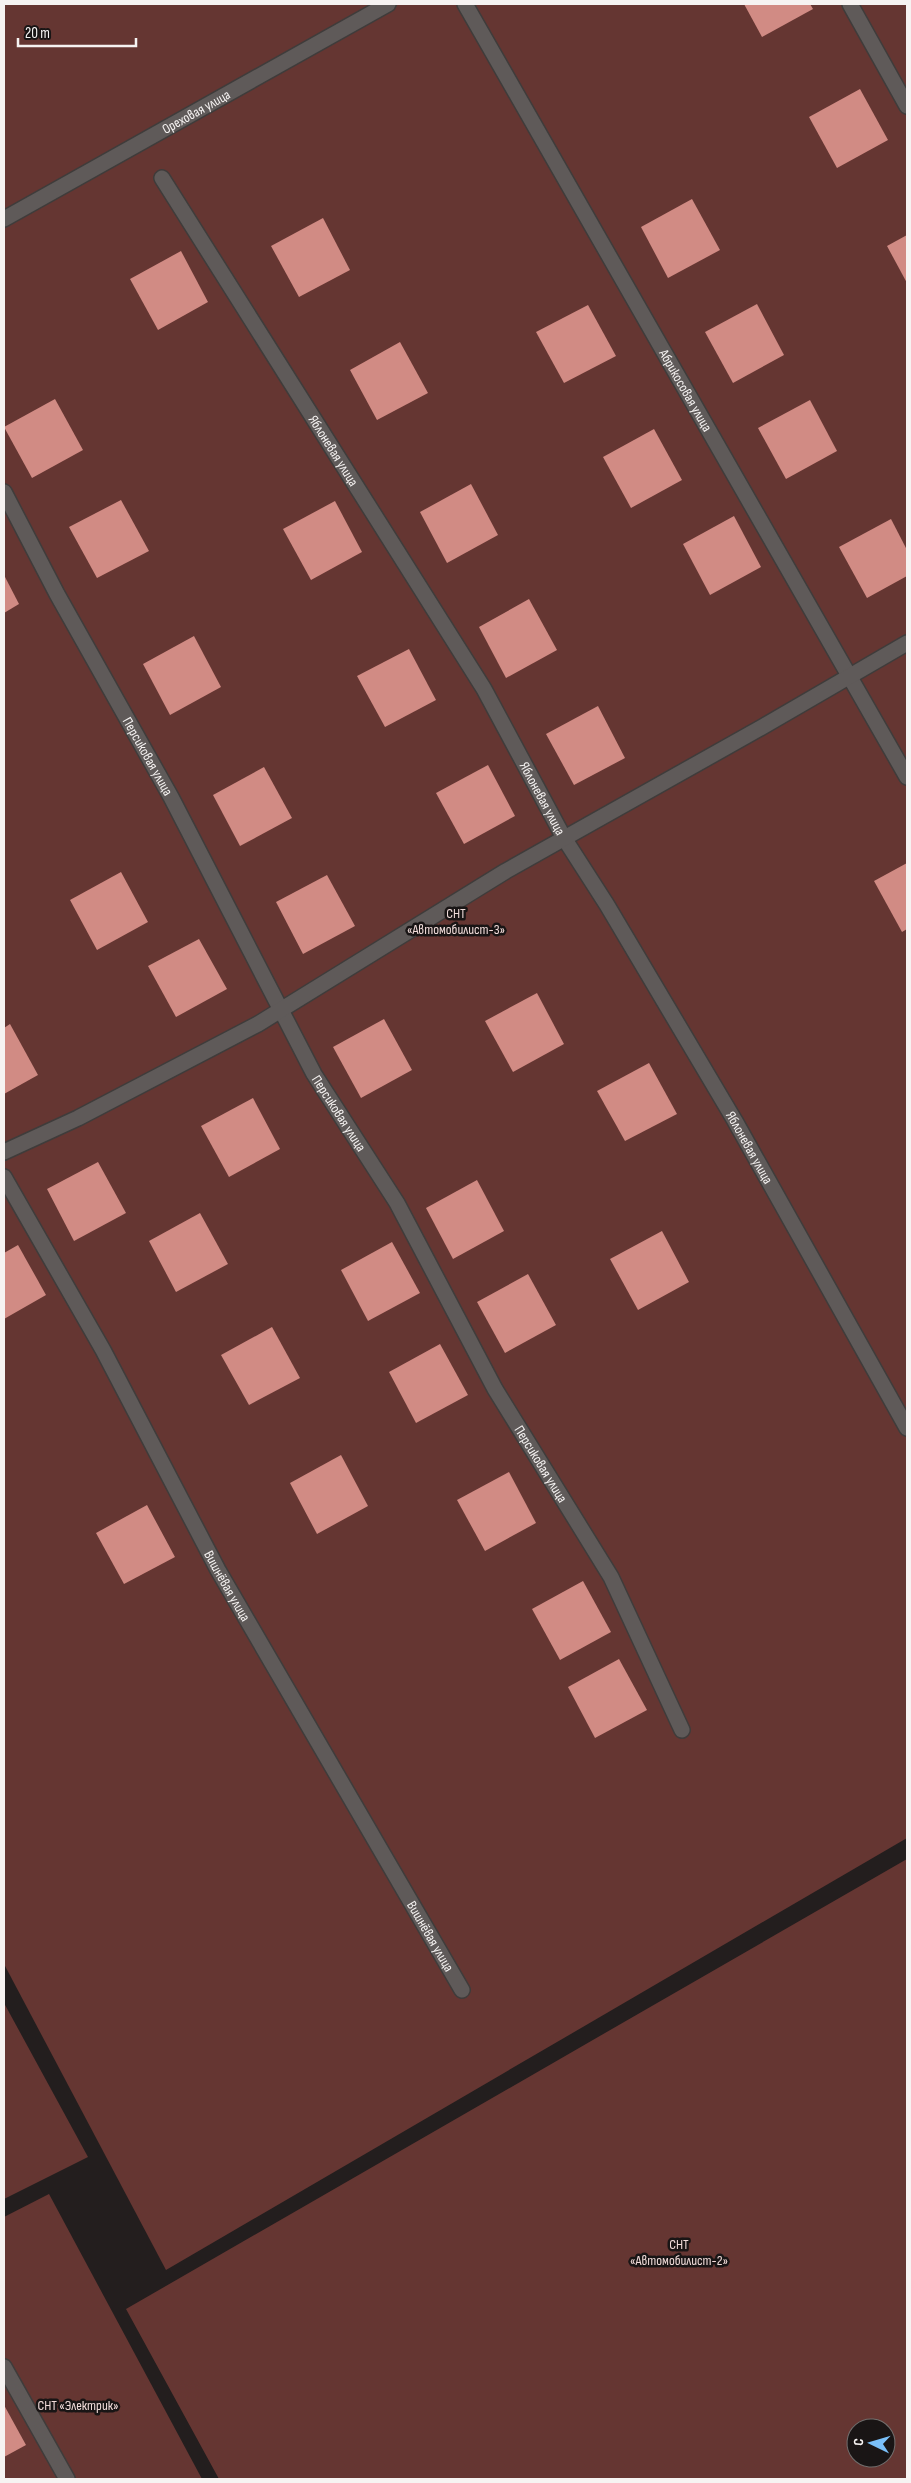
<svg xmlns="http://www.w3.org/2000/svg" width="911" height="2483" font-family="'Sofia Sans Condensed',sans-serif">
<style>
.green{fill:#653632;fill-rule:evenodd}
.building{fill:#d18b84}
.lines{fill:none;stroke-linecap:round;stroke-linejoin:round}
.street-casing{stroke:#3f3c3b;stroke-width:18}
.secondary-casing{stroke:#3f3c3b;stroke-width:18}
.street{stroke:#5f5a59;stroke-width:15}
.secondary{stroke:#5f5a59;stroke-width:15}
.labels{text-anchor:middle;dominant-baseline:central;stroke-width:5;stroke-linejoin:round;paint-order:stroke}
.street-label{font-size:14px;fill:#f6f3f2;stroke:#191515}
.park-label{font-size:14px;fill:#f1dcda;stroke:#191515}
</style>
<rect width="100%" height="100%" fill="#231e1e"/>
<g class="green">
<path d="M4,4H907V1838L166,2270L4,1964Z"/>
<path d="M907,1859V2479H219L126,2309ZM856,2428H886V2458H856Z"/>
<path d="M4,2003L88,2157L4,2199Z"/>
<path d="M49,2194L202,2479H4V2217Z"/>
</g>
<g class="building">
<path d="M744,4H810L813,9L762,37Z"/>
<path d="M860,89L888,140L837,168L809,117Z"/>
<path d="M692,199L720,250L668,278L641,227Z"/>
<path d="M323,218L350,270L299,297L271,246Z"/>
<path d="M907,235V283L887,246Z"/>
<path d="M181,251L208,302L158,330L130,279Z"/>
<path d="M757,304L784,355L733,383L705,332Z"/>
<path d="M588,305L616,356L564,383L536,332Z"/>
<path d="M400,342L428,393L377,420L350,370Z"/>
<path d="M55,399L83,450L32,478L4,427Z"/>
<path d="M810,400L837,451L786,479L758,428Z"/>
<path d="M654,429L682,480L631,508L603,457Z"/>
<path d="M471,484L498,535L447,563L420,512Z"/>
<path d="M121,500L149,551L97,578L69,527Z"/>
<path d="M335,501L362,552L311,580L283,529Z"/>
<path d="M734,516L761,567L710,595L683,544Z"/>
<path d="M891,519L907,550V576L867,598L839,547Z"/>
<path d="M4,575L19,604L4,613Z"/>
<path d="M529,599L557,650L506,678L479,627Z"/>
<path d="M194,636L221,687L170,715L143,664Z"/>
<path d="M409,649L436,700L385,727L357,676Z"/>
<path d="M598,706L625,758L574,785L546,734Z"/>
<path d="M488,765L515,816L464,844L436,793Z"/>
<path d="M264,767L292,818L240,846L213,795Z"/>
<path d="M907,863V929L902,932L874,881Z"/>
<path d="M121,872L148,922L97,950L70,900Z"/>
<path d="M327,875L355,926L303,954L276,902Z"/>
<path d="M199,939L227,989L176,1017L148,966Z"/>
<path d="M537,993L564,1044L513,1072L485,1021Z"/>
<path d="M384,1019L412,1070L361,1098L333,1047Z"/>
<path d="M10,1024L38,1075L4,1094V1028Z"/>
<path d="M649,1063L677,1114L625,1141L597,1091Z"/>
<path d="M253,1098L280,1149L229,1177L201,1126Z"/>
<path d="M98,1162L126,1213L74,1241L47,1189Z"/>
<path d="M477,1180L504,1231L453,1259L426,1208Z"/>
<path d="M200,1213L228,1264L176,1292L149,1241Z"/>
<path d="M662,1231L689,1282L638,1310L610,1259Z"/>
<path d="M392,1242L420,1293L368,1321L341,1270Z"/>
<path d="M18,1245L46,1295L4,1319V1253Z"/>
<path d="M528,1274L556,1325L505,1353L477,1302Z"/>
<path d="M272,1327L300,1378L249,1405L221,1355Z"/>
<path d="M440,1344L468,1395L416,1423L389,1372Z"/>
<path d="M341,1455L368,1506L317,1534L290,1483Z"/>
<path d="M509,1472L536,1523L485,1551L457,1500Z"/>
<path d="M147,1505L175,1557L124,1584L96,1533Z"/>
<path d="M583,1581L611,1632L560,1660L532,1609Z"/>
<path d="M619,1659L647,1710L595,1738L568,1687Z"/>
<path d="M4,2405L26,2445L4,2457Z"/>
</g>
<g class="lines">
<defs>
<g id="street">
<path id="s1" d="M465,4L907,777"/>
<path d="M850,4L907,106"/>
<path id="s2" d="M162,178L484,689L564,838L607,905L735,1121L907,1428"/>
<path id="s3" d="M4,219L388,4"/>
<path id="s4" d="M4,492L57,594L171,797L314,1074L397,1203L495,1389L611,1577L682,1730"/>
<path d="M4,2367L67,2479"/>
</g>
<g id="secondary">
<path d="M4,1152L78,1118L258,1024L506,871L764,726L907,643"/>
<path id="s5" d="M4,1177L103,1350L218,1570L462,1990"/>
</g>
</defs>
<use href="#street" class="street-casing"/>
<use href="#secondary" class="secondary-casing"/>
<use href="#street" class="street"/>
<use href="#secondary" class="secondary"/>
</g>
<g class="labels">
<g class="street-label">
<text stroke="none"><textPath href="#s3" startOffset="220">Ореховая улица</textPath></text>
<text stroke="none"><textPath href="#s1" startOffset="445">Абрикосовая улица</textPath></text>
<text stroke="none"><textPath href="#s2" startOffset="322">Яблоневая улица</textPath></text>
<text stroke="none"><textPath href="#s4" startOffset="301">Персиковая улица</textPath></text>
<text stroke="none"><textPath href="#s2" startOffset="728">Яблоневая улица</textPath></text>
<text stroke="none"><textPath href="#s4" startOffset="706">Персиковая улица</textPath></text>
<text stroke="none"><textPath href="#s2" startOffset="1134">Яблоневая улица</textPath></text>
<text stroke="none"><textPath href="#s4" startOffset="1111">Персиковая улица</textPath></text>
<text stroke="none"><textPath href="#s5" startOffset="466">Вишнёвая улица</textPath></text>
<text stroke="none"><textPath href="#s5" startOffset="871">Вишнёвая улица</textPath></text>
</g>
<g class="park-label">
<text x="456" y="913">СНТ<tspan x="456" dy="16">«Автомобилист-3»</tspan></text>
<text x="679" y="2244">СНТ<tspan x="679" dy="16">«Автомобилист-2»</tspan></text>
<text x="78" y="2405">СНТ «Электрик»</text>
</g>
</g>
<rect width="911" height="2483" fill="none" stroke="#f6f3f2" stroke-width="10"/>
<g transform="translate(871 2443) rotate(275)"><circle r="24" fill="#191515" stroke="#716e6d"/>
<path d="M0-4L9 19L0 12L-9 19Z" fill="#7abff8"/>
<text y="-8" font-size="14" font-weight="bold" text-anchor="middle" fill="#f6f3f2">С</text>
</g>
<path d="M18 38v8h118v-8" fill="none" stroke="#f6f3f2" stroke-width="2.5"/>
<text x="25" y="38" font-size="15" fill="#f6f3f2" stroke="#191515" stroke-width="4" paint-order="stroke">20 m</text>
</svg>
